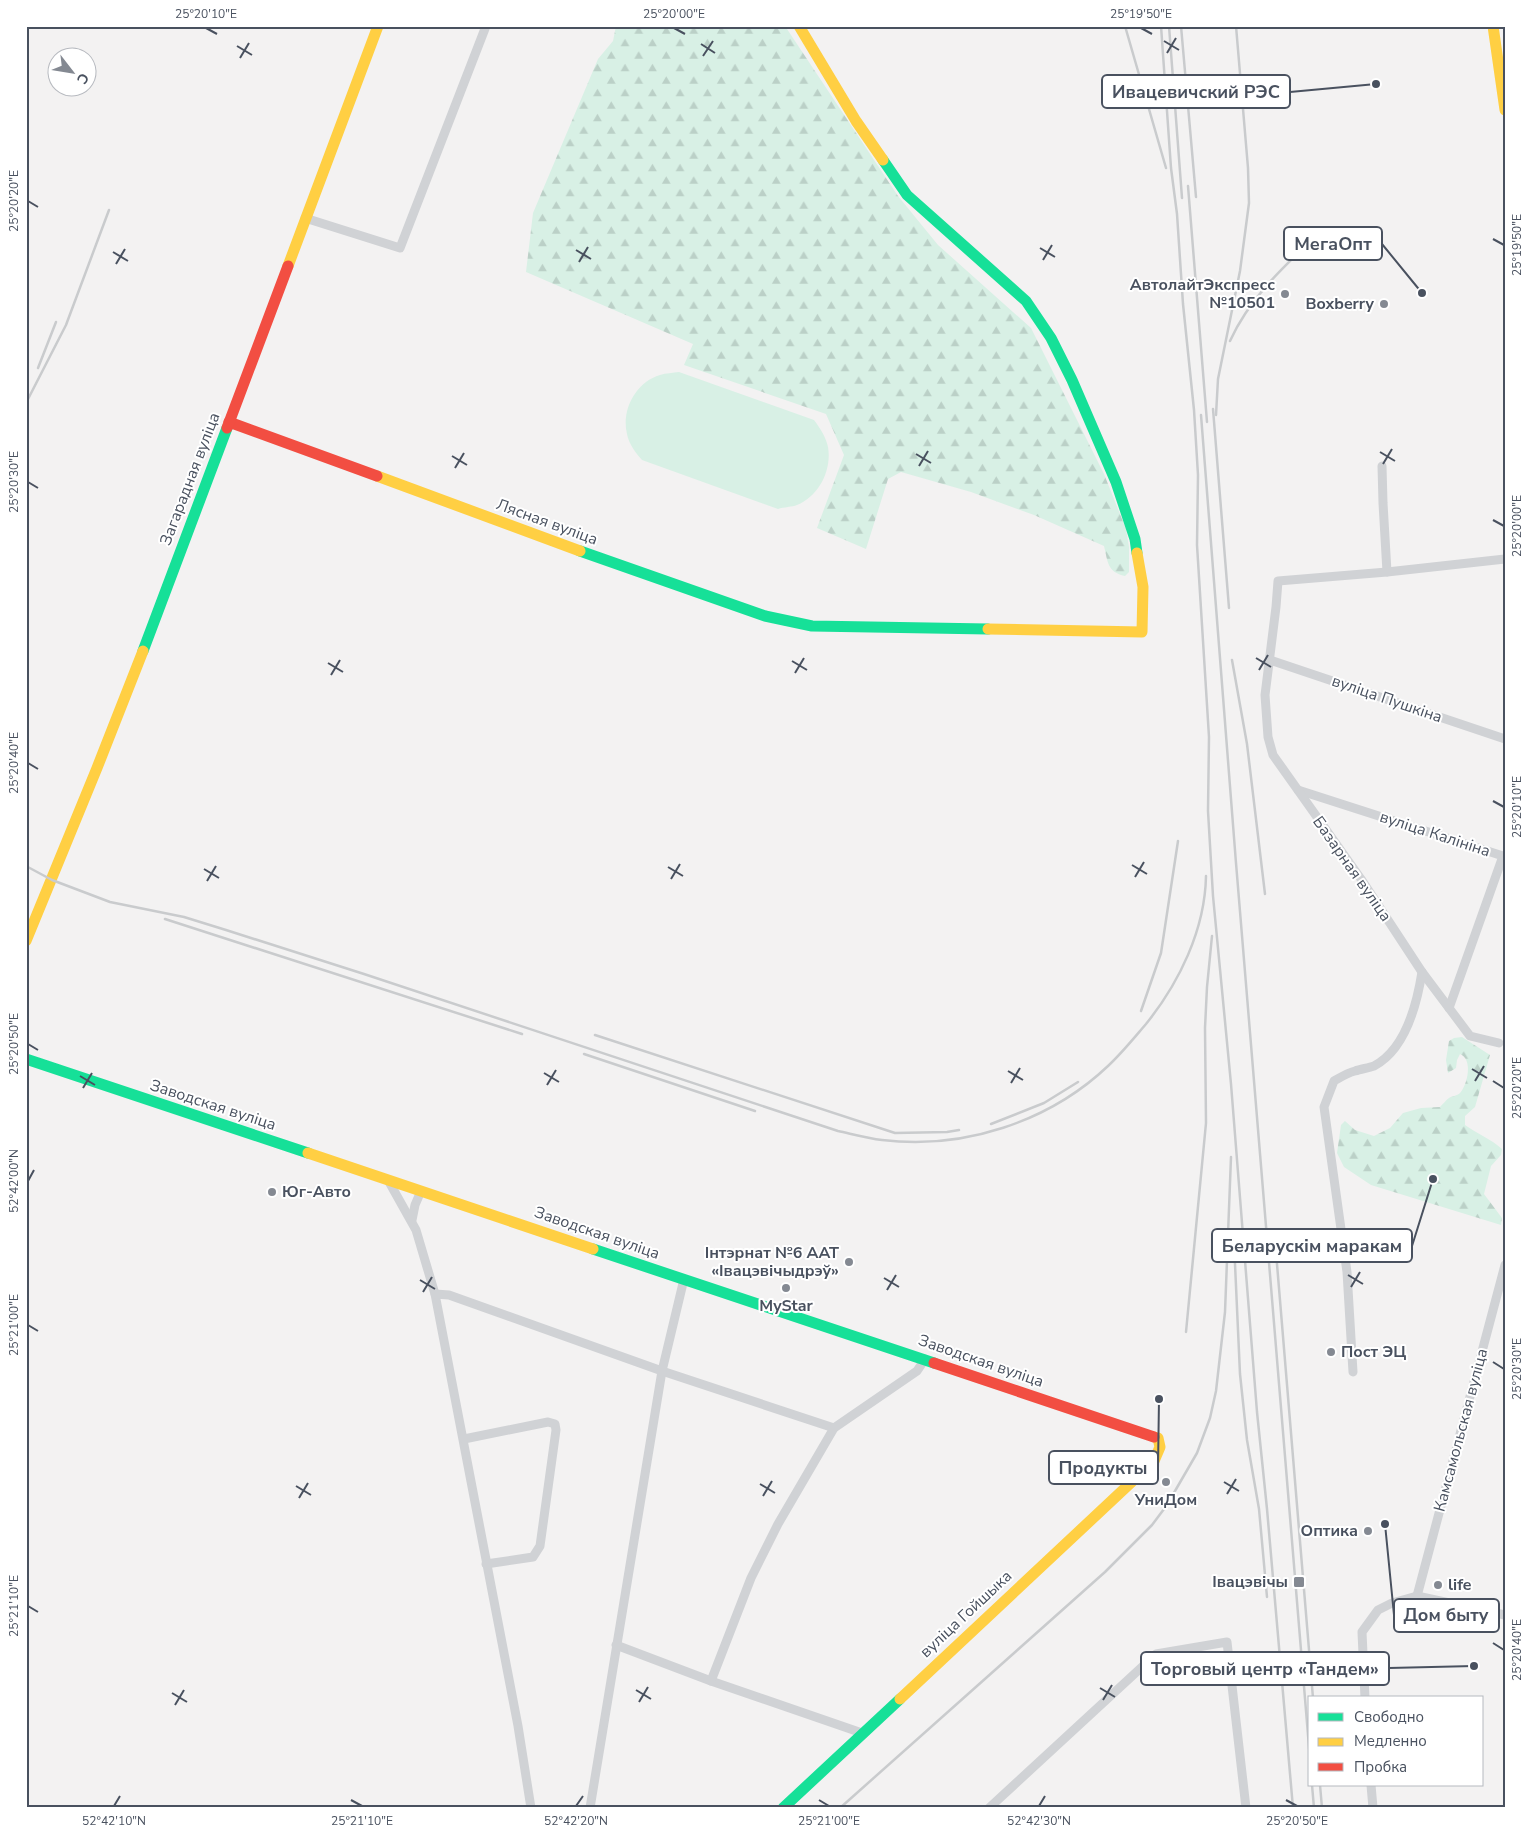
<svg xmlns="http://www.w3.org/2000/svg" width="1531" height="1834" font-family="'Nunito Sans',sans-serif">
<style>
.grass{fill:#d8f0e5}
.forest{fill:url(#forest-firs)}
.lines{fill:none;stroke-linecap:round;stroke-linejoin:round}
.street{stroke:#d0d2d5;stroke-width:9}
.fast{stroke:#16e098;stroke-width:11}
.slow{stroke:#ffcf43;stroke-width:11}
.jam{stroke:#f24e42;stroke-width:11}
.rail{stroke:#c9cbcd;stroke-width:2.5}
.ticks{fill:none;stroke:#49515f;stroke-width:2}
.poi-dot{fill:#848992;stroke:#fff;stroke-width:2}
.labels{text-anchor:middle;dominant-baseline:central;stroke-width:4;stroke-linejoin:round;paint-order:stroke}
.poi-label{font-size:16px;font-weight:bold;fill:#49515f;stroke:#fff;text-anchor:end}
.street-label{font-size:16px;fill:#49515f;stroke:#fff}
.leader{fill:none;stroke:#49515f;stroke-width:2}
.callout-dot{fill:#49515f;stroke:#fff;stroke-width:2}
.callout{fill:#fff;stroke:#49515f;stroke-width:2}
.callout-label{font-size:18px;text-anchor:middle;font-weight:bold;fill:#49515f}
.neatline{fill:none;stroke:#49515f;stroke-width:2}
.ticks-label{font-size:12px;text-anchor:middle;fill:#49515f}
</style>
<defs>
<pattern id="forest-firs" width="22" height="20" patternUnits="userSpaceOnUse" patternTransform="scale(1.25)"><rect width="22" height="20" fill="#d8f0e5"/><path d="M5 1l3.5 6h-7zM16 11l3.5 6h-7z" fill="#bbd0c7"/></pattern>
</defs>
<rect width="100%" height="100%" fill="#f3f2f2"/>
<path class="grass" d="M679,372L814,420C820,428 826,437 828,447C832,470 819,496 797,505C792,507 784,507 778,509L642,460C635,452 629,444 627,434C621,410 636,382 660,375C666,373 673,373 679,372Z"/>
<g class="forest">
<path d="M616,26H785L898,196L938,245L1031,328L1104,474L1126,529L1129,547V572L1125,576C1107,572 1108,562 1104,546L1034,515L971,492L901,472L888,479L866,549L817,528L844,455L826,414L684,365L693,344L526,272L533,213L598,59L613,41Z"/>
<path d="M1462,1037L1490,1055L1475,1107L1465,1116V1125C1478,1134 1491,1139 1502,1149L1501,1155L1491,1166L1484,1194L1502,1218L1501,1225L1371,1185L1344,1167L1337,1153L1341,1125L1345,1121L1355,1130L1374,1136L1390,1128L1403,1113L1421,1108L1440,1107C1443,1104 1446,1100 1449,1098C1452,1096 1457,1096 1460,1093C1468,1084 1473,1059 1460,1054L1457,1060L1456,1068L1448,1073L1446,1060L1449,1041L1454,1038Z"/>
</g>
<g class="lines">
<g class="street">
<path d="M305,218L400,248L486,26"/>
<path d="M1382,466L1383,503L1387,572"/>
<path d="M1270,660L1505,739"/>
<path d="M1298,790L1503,856L1449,1008"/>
<path d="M1499,1043L1470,1036L1422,972L1361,879L1273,755L1268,737L1265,695L1276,607L1278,581L1387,572L1505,559"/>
<path d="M388,1180L416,1230L435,1294L518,1726L531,1808"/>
<path d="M412,1220L415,1205L421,1191"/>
<path d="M435,1294L449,1295L662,1371L834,1428"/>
<path d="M1353,1372L1347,1272L1324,1107L1334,1081C1341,1077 1347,1073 1355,1071C1361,1069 1368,1068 1374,1066C1406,1049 1417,1004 1422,972"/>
<path d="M464,1439L548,1422L555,1424L556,1430L540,1546L533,1557L486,1564"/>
<path d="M1417,1596L1505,1265"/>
<path d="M616,1645L711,1681L862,1733"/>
<path d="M711,1681L751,1578L778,1524L834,1428L917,1371L925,1359"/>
<path d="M1365,1698L1362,1632L1378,1610L1392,1603L1417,1596L1505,1615"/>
<path d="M1371,1785L1373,1808"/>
<path d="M590,1808L662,1371L684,1279"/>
<path d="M989,1808L1156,1654L1227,1642L1246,1808"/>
</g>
<g class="fast">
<path d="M883,160L907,195L1026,301L1051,338L1072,380L1116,482L1135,539L1137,553"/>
<path d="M580,551L765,616L812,626L988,629"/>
<path d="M143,651L227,428"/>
<path d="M26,1059L308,1153"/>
<path d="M593,1249L934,1363"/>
<path d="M783,1808L900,1699"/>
</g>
<g class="slow">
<path d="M799,26L856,121L883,160"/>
<path d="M1493,26L1505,110"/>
<path d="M288,266L378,26"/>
<path d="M377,476L580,551"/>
<path d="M988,629L1142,632L1143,587L1137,553"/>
<path d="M26,941L97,768L143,651"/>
<path d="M308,1153L593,1249"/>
<path d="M900,1699L1154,1461L1160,1447L1158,1438L1154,1437"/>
</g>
<g class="jam">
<path d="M229,422L377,476"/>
<path d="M227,428L288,266"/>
<path d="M934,1363L1154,1437"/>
</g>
<g class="rail">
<path d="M1125,26L1166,168"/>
<path d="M1161,26L1171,168L1177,214L1183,304L1194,410L1198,475L1197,545L1209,737L1208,811L1213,896L1231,1084L1257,1412L1267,1509L1293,1808"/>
<path d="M1169,26L1182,198"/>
<path d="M1181,26L1196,197"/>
<path d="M1188,186L1207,422"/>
<path d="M1230,341C1249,299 1282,268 1315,237"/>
<path d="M38,368L56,322"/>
<path d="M26,403L66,325L109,210"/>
<path d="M1213,409L1229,608"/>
<path d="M1201,415L1236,863L1310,1759"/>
<path d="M1216,415L1218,379L1240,271L1249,203L1248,168L1236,26"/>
<path d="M1232,660L1247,744L1265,894"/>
<path d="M26,866L52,880L110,902L184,917L226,930L364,974L838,1131C852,1134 867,1138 882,1140C963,1150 1049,1122 1108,1066C1122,1053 1134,1038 1146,1024C1179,983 1205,930 1206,876"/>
<path d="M165,919L522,1034"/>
<path d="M1141,1011L1161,953L1178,841"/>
<path d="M595,1035L895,1133L947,1132L959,1130"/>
<path d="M584,1054L755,1111"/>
<path d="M991,1124L1044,1103L1078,1082"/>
<path d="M1275,1240L1313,1698"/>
<path d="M1234,1242L1240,1374L1247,1440L1259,1509L1267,1597"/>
<path d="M1186,1332L1206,1123L1205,1028L1207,987L1212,936"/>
<path d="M1312,1785L1314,1808"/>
<path d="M1320,1785L1322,1808"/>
<path d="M840,1808L1105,1572L1152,1525L1164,1509L1175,1491L1197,1453L1210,1418L1216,1391L1225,1312L1231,1157"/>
</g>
</g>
<path class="ticks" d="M206,28L217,34M674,28L685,34M1141,28L1152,34M1164,41L1179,50M701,44L715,53M237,46L252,55M1167,53L1176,38M703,56L713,41M240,58L249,43M28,201L38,207M1493,239L1504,245M1040,248L1055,257M576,250L591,259M113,252L128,261M1043,260L1052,245M579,262L588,247M116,264L125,249M1380,452L1395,461M916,454L931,463M452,456L467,465M1383,464L1392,449M919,466L928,451M455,468L464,453M28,482L38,488M1493,520L1504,526M1256,658L1271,667M792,661L807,670M328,663L343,672M1259,670L1268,655M795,673L804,658M331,675L340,660M28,763L38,769M1493,801L1504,807M1132,865L1147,874M668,867L683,876M204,869L219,878M1135,877L1144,862M671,879L680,864M207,881L216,866M28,1044L38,1050M1472,1069L1487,1078M1008,1071L1023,1080M544,1073L559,1082M80,1076L95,1085M1475,1081L1484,1066M1493,1081L1504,1088M1011,1083L1020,1068M547,1085L556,1070M83,1088L92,1073M28,1181L34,1170M1348,1275L1363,1284M884,1278L899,1287M420,1280L435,1289M1351,1287L1360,1272M887,1290L896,1275M423,1292L432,1277M28,1325L38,1331M1493,1362L1504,1369M1224,1482L1239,1491M760,1484L775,1493M296,1486L311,1495M1227,1494L1236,1479M763,1496L772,1481M299,1498L308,1483M28,1606L38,1612M1493,1643L1504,1650M1100,1688L1115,1697M636,1690L651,1699M172,1693L187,1702M1103,1700L1112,1685M639,1702L648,1687M175,1705L184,1690M351,1800L362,1806M819,1800L829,1806M1286,1800L1297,1806M114,1806L120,1796M576,1806L583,1796M1039,1806L1045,1796"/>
<g class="poi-dot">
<circle cx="1285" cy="294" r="5"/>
<circle cx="1384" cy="304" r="5"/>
<circle cx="272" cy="1192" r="5"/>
<circle cx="849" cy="1262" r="5"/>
<circle cx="786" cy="1288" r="5"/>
<circle cx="1331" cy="1352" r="5"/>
<circle cx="1166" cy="1482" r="5"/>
<circle cx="1368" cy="1531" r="5"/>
<rect x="1293" y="1576" width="12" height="12" rx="2.5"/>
<circle cx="1438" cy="1585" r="5"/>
</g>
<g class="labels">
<g class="poi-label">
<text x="1275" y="285">АвтолайтЭкспресс<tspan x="1275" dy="18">№10501</tspan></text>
<text x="1374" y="304">Boxberry</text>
<text x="282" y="1192" text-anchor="start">Юг-Авто</text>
<text x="839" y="1253">Інтэрнат №6 ААТ<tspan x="839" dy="18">«Івацэвічыдрэў»</tspan></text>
<text x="786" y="1306" text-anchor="middle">MyStar</text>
<text x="1341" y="1352" text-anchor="start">Пост ЭЦ</text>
<text x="1166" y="1500" text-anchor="middle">УниДом</text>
<text x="1358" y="1531">Оптика</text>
<text x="1288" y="1582">Івацэвічы</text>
<text x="1448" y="1585" text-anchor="start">life</text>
</g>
<g class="street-label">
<text transform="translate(190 479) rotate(-69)">Загарадная вуліца</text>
<text transform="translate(547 522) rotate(20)">Лясная вуліца</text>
<text transform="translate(1387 699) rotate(19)">вуліца Пушкіна</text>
<text transform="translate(1435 834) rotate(18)">вуліца Калініна</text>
<text transform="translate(1352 869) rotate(55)">Базарная вуліца</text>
<text transform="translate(213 1105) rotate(18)">Заводская вуліца</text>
<text transform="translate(597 1233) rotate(19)">Заводская вуліца</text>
<text transform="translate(981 1361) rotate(19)">Заводская вуліца</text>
<text transform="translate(1461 1430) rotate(-75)">Камсамольская вуліца</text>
<text transform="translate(966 1614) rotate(-43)">вуліца Гойшыка</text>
</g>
</g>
<path class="leader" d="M1376 84L1290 92M1422 293L1382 244M1433 1179L1412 1246M1159 1399L1158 1468M1385 1524L1394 1615M1474 1666L1389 1668"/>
<g class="callout-dot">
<circle cx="1376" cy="84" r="5"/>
<circle cx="1422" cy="293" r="5"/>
<circle cx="1433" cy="1179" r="5"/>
<circle cx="1159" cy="1399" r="5"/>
<circle cx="1385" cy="1524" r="5"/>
<circle cx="1474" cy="1666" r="5"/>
</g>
<g class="callout">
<rect x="1102" y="75" width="188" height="33" rx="5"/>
<rect x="1284" y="227" width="98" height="33" rx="5"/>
<rect x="1212" y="1229" width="200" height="33" rx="5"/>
<rect x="1049" y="1451" width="109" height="33" rx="5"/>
<rect x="1394" y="1599" width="105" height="33" rx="5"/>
<rect x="1141" y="1652" width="248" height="33" rx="5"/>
</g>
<g class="callout-label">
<text x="1196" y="98">Ивацевичский РЭС</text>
<text x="1333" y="250">МегаОпт</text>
<text x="1312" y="1252">Беларускім маракам</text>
<text x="1103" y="1474">Продукты</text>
<text x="1446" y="1621">Дом быту</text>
<text x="1265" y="1675">Торговый центр «Тандем»</text>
</g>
<rect width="1531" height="1834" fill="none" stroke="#ffffff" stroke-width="55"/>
<rect x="1308" y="1696" width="175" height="90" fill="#ffffff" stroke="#b6b9bf"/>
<rect x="1318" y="1713" width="25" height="8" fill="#16e098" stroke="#b6b9bf"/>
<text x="1354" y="1722" font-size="15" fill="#49515f">Свободно</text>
<rect x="1318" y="1738" width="25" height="8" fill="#ffcf43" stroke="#b6b9bf"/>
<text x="1354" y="1746" font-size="15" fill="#49515f">Медленно</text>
<rect x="1318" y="1763" width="25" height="8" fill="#f24e42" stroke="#b6b9bf"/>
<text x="1354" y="1772" font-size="15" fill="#49515f">Пробка</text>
<g transform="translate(72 72) rotate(121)"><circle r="24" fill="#ffffff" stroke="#b6b9bf"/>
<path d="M0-4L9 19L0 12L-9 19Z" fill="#848992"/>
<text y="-8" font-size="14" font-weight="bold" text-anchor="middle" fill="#49515f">С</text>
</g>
<rect x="28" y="28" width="1476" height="1778" class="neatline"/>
<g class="ticks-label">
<text x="206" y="18">25°20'10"E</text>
<text x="674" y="18">25°20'00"E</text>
<text x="1141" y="18">25°19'50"E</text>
<text transform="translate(14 201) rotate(-90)" y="4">25°20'20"E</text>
<text transform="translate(1517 245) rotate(-90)" y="4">25°19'50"E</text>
<text transform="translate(14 482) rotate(-90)" y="4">25°20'30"E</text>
<text transform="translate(1517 526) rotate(-90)" y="4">25°20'00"E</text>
<text transform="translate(14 763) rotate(-90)" y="4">25°20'40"E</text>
<text transform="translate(1517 807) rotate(-90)" y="4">25°20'10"E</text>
<text transform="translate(14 1044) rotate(-90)" y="4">25°20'50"E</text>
<text transform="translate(1517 1088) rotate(-90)" y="4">25°20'20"E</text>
<text transform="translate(14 1181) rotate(-90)" y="4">52°42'00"N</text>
<text transform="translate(14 1325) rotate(-90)" y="4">25°21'00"E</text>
<text transform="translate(1517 1369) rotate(-90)" y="4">25°20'30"E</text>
<text transform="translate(14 1606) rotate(-90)" y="4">25°21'10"E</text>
<text transform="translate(1517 1650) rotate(-90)" y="4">25°20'40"E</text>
<text x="114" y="1825">52°42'10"N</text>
<text x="362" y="1825">25°21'10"E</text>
<text x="576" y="1825">52°42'20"N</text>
<text x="829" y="1825">25°21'00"E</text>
<text x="1039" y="1825">52°42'30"N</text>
<text x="1297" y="1825">25°20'50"E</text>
</g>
</svg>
